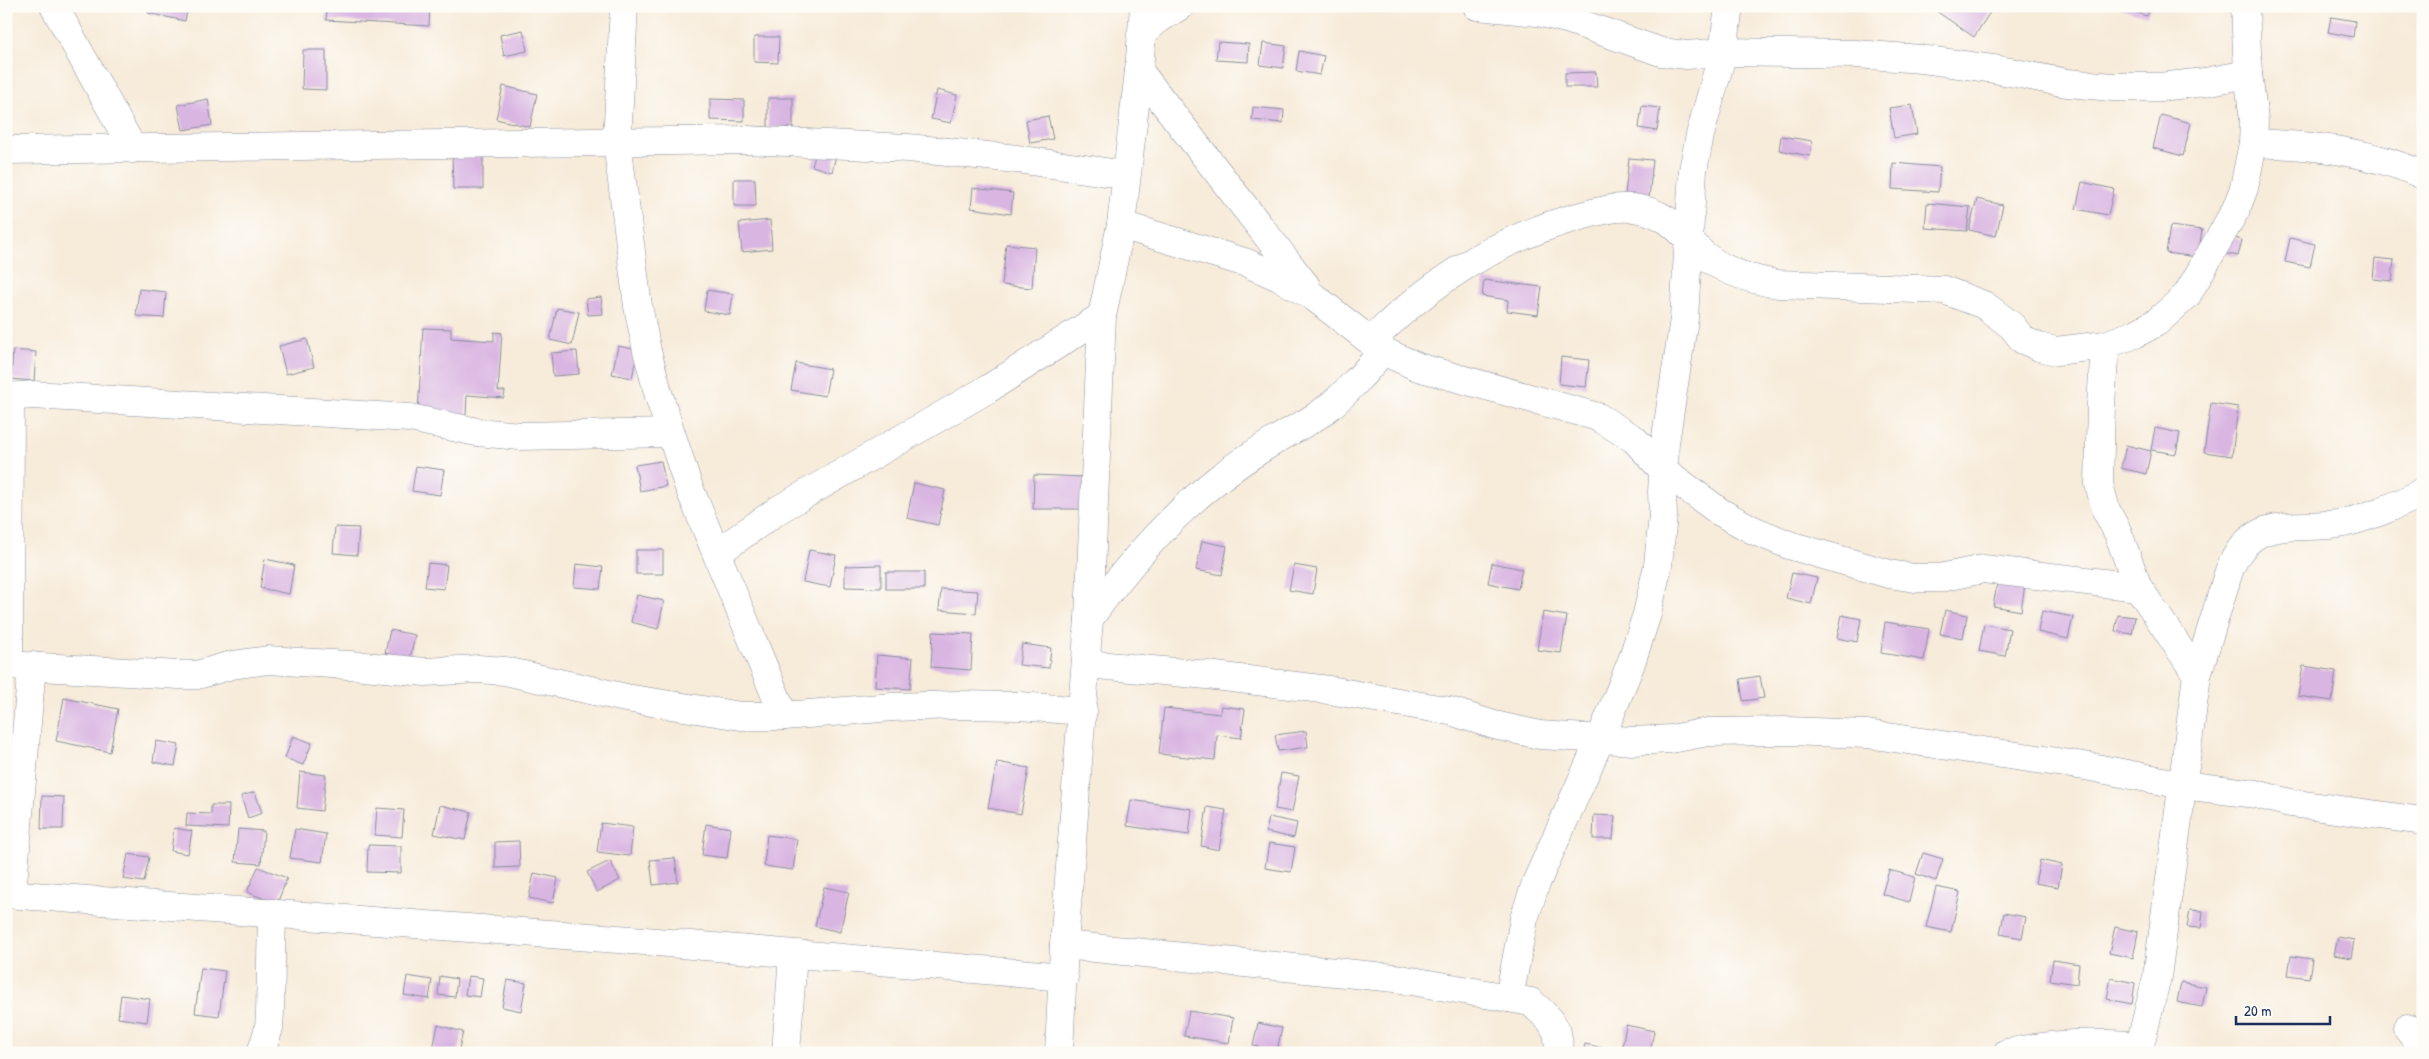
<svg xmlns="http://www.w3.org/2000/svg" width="2429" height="1059" font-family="'Patrick Hand',sans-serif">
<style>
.building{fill:#d9b5e2}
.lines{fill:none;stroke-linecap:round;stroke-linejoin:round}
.minor-casing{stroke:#898d9c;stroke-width:29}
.minor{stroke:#fff;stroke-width:28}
</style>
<rect width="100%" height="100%" fill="#fdfcf7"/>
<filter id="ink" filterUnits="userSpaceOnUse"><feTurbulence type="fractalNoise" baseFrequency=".02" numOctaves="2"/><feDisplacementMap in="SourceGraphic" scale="10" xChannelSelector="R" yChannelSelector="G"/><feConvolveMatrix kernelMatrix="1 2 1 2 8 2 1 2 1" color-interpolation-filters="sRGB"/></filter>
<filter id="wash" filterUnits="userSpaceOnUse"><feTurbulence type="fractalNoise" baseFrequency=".0096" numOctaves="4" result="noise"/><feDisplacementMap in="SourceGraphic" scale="20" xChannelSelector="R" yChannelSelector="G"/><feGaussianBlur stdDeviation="1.12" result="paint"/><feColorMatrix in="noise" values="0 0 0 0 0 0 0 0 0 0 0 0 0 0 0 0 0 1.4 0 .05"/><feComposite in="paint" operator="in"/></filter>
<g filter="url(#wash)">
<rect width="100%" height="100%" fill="#f7ebd9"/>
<g id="blocks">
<g class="building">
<path d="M150,6H188L185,21L148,13Z"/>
<path d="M327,6H430L429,26L326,20Z"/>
<path d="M1929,6H1994L1974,37Z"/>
<path d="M2121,6H2151L2147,16L2121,8Z"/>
<path d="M2331,17L2355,21L2353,37L2328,32Z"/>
<path d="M523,30L527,51L504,56L500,35Z"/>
<path d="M754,37H779L778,63L754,62Z"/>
<path d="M1218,42L1249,44L1248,62L1216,60Z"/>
<path d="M1263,43L1286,46L1283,68L1260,65Z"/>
<path d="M303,50H326V90L302,89Z"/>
<path d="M1299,51L1324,56L1320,75L1296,71Z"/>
<path d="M1596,72L1597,87H1565V73Z"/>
<path d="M503,86L537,94L530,127L496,119Z"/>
<path d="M937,90L957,95L951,123L931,119Z"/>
<rect x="768" y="98" width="25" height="30"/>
<path d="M208,99L212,125L183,130L178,105Z"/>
<path d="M710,99L744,100V121L710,120Z"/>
<path d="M1912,105L1917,134L1894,138L1889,108Z"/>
<path d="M1642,106L1660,108L1657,131L1639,128Z"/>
<path d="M1253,107L1284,110L1283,123L1252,120Z"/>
<path d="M2161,115L2191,123L2183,156L2153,148Z"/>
<path d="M1048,116L1053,139L1030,143L1026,120Z"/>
<path d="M1781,136L1812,141L1810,156L1779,150Z"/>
<path d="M818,146L837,151L832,172L812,166Z"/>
<path d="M483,153V189H453L452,154Z"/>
<path d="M1629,158L1653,160L1649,198L1625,195Z"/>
<path d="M1893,163L1940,167L1938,192L1892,189Z"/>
<path d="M734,179H755L756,206H734Z"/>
<path d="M2082,182L2114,189L2108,215L2076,209Z"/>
<path d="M973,188L1013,193L1011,214L971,208Z"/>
<path d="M1977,199L2003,205L1996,236L1969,230Z"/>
<path d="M1927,203L1970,207L1967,231L1925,228Z"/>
<path d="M770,220L772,249L742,252L739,223Z"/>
<path d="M2170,226L2202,230L2198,257L2166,253Z"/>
<path d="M2227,236L2242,240L2238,256L2224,253Z"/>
<path d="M2290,238L2315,244L2310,267L2285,262Z"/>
<path d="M1006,244L1035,247L1032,288L1002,285Z"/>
<path d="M2375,258L2394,260L2392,281L2373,279Z"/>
<path d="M1484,280L1542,287L1538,315L1507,311L1508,300L1482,296Z"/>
<path d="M139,289L166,292L164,318L136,316Z"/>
<path d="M707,290L733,294L730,315L704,311Z"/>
<path d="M601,297L603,314L588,315L586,299Z"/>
<path d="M557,308L579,312L572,345L550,340Z"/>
<path d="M423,328L451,329V338L494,341V332L502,333L498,391H505L504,398L467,395L466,416L418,413Z"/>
<path d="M307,339L314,367L286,374L279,346Z"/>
<path d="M618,346L638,350L632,378L612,374Z"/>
<path d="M13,350L36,352L34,381L11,379Z"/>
<path d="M577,351L579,374L553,376L551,353Z"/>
<path d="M1561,357L1589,360L1586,387L1559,384Z"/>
<path d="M796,363L830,369L825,396L791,390Z"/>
<path d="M2211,403L2238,407L2232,456L2204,452Z"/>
<path d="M2155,428L2180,433L2176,454L2151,450Z"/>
<path d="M2126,445L2151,451L2146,474L2121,468Z"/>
<path d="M661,461L666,486L640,491L635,465Z"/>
<path d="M416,466L444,470L440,495L412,491Z"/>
<path d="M1034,475L1084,477V509H1033Z"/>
<path d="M914,483L945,490L938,525L907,518Z"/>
<path d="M335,527L359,528L357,555L333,553Z"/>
<path d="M1202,541L1227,546L1222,575L1196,570Z"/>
<rect x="636" y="550" width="27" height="24"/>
<path d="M809,550L836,555L830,587L803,582Z"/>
<path d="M265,559L294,565L289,594L260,588Z"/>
<path d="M428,563L447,565L444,589L425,587Z"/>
<path d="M1492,563L1522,569L1518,589L1488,583Z"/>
<path d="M576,564L603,567L600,589L574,587Z"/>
<path d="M881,565V588L845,587V566Z"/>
<path d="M1294,565L1317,569L1313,594L1289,590Z"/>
<rect x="886" y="572" width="38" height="17"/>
<path d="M1792,573L1817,578L1811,604L1786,598Z"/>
<path d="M1998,580L2025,584L2021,611L1993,606Z"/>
<path d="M941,589L978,591L976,613L939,610Z"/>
<path d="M637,595L664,601L658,629L631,622Z"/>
<path d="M1945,610L1967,615L1963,638L1940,634Z"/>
<path d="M2042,611L2073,617L2068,639L2038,632Z"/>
<path d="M1543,612L1567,616L1561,653L1537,650Z"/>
<path d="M1842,615L1861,619L1857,642L1837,638Z"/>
<path d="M2118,615L2135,617L2132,634L2115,631Z"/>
<path d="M1885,622L1929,629L1924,660L1881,653Z"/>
<path d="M1984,624L2010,629L2005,656L1979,651Z"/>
<path d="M390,630L415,635L410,659L385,653Z"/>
<path d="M933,632L973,634L971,670L931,667Z"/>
<path d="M1022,644L1051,648L1049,668L1019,665Z"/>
<path d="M877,655L913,658L910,689L875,687Z"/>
<path d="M2303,666L2336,671L2332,701L2298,696Z"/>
<path d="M1760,676L1764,698L1743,701L1740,679Z"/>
<path d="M64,698L118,709L110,752L56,741Z"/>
<path d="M1221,706L1245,709L1241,738L1217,735L1215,760L1159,754L1164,708L1220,714Z"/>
<path d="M1306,731L1308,747L1278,751L1275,735Z"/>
<path d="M293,736L312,743L303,765L285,758Z"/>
<path d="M156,741L179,745L175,766L153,762Z"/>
<path d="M997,762L1029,768L1021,814L988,808Z"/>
<path d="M300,772L326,775L322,811L297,808Z"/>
<path d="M1281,773L1299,776L1292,812L1275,809Z"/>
<path d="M255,792L262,813L248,818L241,796Z"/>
<path d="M42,796L64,797L63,829H41Z"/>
<path d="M1131,800L1192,809L1189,835L1127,826Z"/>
<path d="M211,805H229L228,828L186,826L187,813L211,814Z"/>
<path d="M440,805L471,812L465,840L434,834Z"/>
<path d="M1207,807L1226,810L1219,850L1201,846Z"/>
<path d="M377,808L404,810L402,837L375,835Z"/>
<path d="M1594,815L1615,816L1613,839H1593Z"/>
<path d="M1269,817L1297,823L1294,838L1266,832Z"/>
<path d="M601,823L633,827L630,856L597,852Z"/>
<path d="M706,824L731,828L727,858L702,855Z"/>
<path d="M174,828L192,831L188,854L171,851Z"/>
<path d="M238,829L264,831L261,864L235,862Z"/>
<path d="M295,829L326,834L322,862L290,858Z"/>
<path d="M767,835L797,839L793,870L764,866Z"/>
<path d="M519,841L520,867L495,868V842Z"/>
<path d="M1269,843L1295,847L1291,872L1265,868Z"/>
<path d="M368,845L401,846V873L367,872Z"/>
<path d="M1923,853L1943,859L1936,881L1916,874Z"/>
<path d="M128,854L149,857L144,882L123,879Z"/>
<path d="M675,858L678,882L653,885L650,860Z"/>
<path d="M2040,860L2062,865L2058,887L2035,883Z"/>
<path d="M610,861L620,880L597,892L587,872Z"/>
<path d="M258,867L287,878L277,904L247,892Z"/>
<path d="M1889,870L1915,877L1909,902L1882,894Z"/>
<path d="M534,873L558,878L553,903L529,898Z"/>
<path d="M824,887L849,892L840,932L815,926Z"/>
<path d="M1936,887L1960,892L1951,932L1926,927Z"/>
<path d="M2190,910L2203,911L2201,928L2187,927Z"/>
<path d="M2004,913L2026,917L2022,938L2000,934Z"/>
<path d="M2115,927L2138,932L2133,958L2109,953Z"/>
<path d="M2338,937L2354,940L2351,958L2334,955Z"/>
<path d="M2291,956L2312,959L2309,978L2288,975Z"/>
<path d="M2053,960L2079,964L2077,984L2050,980Z"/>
<path d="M201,968L225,971L219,1016L195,1013Z"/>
<path d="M407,976L432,980L429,999L404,995Z"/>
<path d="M440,976L457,979L455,997L438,995Z"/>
<path d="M468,976L483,978L480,997L465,995Z"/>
<path d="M2111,978L2135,983L2132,1004L2107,999Z"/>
<path d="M507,980L526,983L521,1011L502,1007Z"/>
<path d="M2181,982L2206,987L2202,1007L2177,1002Z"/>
<path d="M121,995L150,999L147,1022L118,1018Z"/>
<path d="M1189,1011L1233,1018L1229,1043L1184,1036Z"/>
<path d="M1258,1023L1282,1028L1277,1051L1253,1046Z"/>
<path d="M438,1025L463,1032L458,1053H432Z"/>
<path d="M1626,1025L1654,1031L1650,1053H1621Z"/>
<path d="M1585,1044L1612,1050L1611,1053H1583Z"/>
</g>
</g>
</g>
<g filter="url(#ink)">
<use href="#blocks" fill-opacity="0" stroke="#898d9c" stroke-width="1"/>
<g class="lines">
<defs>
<g id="minor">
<path d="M54,6L133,149"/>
<path d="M624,6L617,142L638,306L647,351L659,396L688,485L784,716"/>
<path d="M1477,6L1537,12L1570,20L1661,52L1687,55L1723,52L1856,54L1921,59L1994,69L2067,83L2113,87H2159L2205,82L2248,74"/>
<path d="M1141,35L1156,21L1180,6"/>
<path d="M1139,71L1306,286"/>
<path d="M2253,143C2311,145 2370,151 2423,175"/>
<path d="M6,150L747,140L908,148L1017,159L1126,175"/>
<path d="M1121,225L1247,263L1281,278L1314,297L1383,351L1418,367L1598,417L1634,439L1663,470L1720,512L1753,530L1789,545L1889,574L1915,578H1940L1983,569L2138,587"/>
<path d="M1371,341C1429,283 1497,239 1577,217C1605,209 1631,202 1658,215C1677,224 1689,241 1704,255C1725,272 1752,280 1778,284L1944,290L1984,305L2012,326L2023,340L2039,347L2056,351L2105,345L2135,334L2157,322L2187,295L2236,209L2244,188L2253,143L2254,120L2248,74L2245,6"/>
<path d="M2105,345L2101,404L2099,484L2106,510L2118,533L2138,587L2197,675L2157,977L2138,1053"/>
<path d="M6,397L33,395L410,418L477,432L520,436L670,433"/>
<path d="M717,553L778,510L988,389L1102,316"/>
<path d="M1089,619C1126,567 1166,520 1217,480C1238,463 1262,448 1286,434C1299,426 1313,420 1325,410C1347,393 1365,372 1383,351"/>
<path d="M1086,664L1207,675L1329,690L1450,711L1494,725L1540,735L1633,741L1671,739L1708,732L1787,731L1867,734L2091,767L2183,785L2256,794L2290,803L2423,821"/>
<path d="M6,665L179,675H197L232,665L268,660L364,666L425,672L478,669L505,671L626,698L741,716H784L893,707L957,705L1020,706L1083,711"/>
<path d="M9,665L10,397"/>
<path d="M2197,675L2229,571C2251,515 2289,530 2338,524C2358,521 2406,503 2423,491"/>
<path d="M6,894L645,941L1064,977"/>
<path d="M12,894L32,666"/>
<path d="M1064,945L1395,978L1531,1002L1550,1020L1557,1032L1560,1053"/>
<path d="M1509,998L1524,919L1536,883L1600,740L1631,663L1647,614L1658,565L1663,515L1662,492L1665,443L1684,319L1693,170L1700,135L1723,52L1729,6"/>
<path d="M2407,1028L2423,1049"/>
<path d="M261,1053L269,1028L270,1012L272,913"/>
<path d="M786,1053L793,954"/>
<path d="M1059,1053L1064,945L1089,619L1102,316L1121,225L1139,71L1144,6"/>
<path d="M2007,1053C2052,1043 2094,1041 2139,1046"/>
</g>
</defs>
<use href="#minor" class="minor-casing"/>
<use href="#minor" class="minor"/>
</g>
</g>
<rect width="2429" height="1059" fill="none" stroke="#fdfcf7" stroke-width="25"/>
<path d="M2236 1016v8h94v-8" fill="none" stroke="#1b2f5e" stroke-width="2.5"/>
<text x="2244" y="1016" font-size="15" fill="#1b2f5e" stroke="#fdfcf7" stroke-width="4" paint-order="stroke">20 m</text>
</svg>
